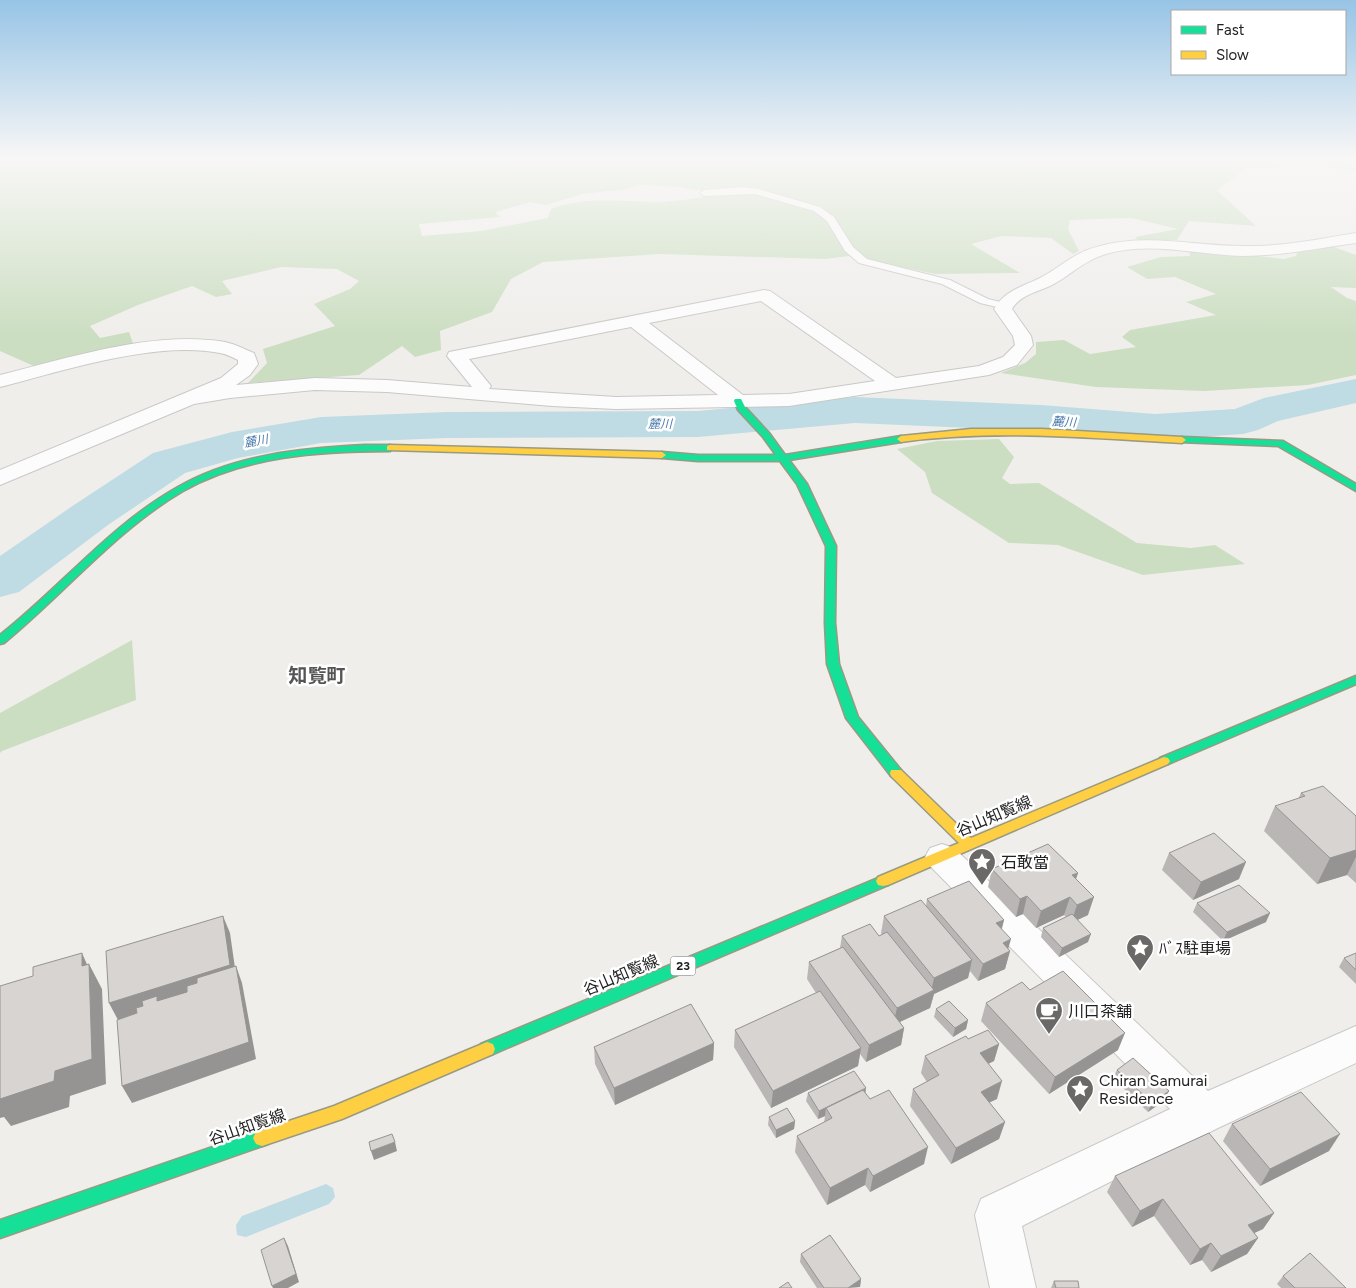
<svg xmlns="http://www.w3.org/2000/svg" width="1356" height="1288" font-family="Figtree,'Noto Sans JP',sans-serif">
<style>
.forest{fill:#cbdec1;fill-rule:evenodd}
.water{fill:#bfdbe3}
.lines{fill:none;stroke-linecap:round;stroke-linejoin:round}
.river{fill:#bfdbe3;fill-rule:evenodd}
.lane-casing{stroke:#c9c8c7;stroke-width:2}
.street-casing{stroke:#c9c8c7;stroke-width:2}
.fast-casing{stroke:#999a82;stroke-width:3}
.slow-casing{stroke:#999a82;stroke-width:3}
.lane{fill:#fdfcfc;fill-rule:evenodd}
.street{fill:#fdfcfc;fill-rule:evenodd}
.fast{fill:#16e098;fill-rule:evenodd}
.slow{fill:#ffcf43;fill-rule:evenodd}
.wall{fill:#b9b6b5}
.shaded-wall{fill:#969493}
.building{fill:#d7d4d2;stroke:#969493}
.labels{text-anchor:middle;dominant-baseline:central;stroke-width:5;stroke-linejoin:round;paint-order:stroke}
.far-water-label{font-size:12px;font-style:italic;fill:#4a7aab;stroke:#fff}
.shield{fill:#fff;stroke:#646464;stroke-width:1}
.shield-label{font-size:12px;font-weight:bold;fill:#222}
.near-street-label{font-size:16px;fill:#222;stroke:#fff}
.near-poi-label{font-size:16px;fill:#222;stroke:#fff;text-anchor:start}
.district-label{font-size:19px;font-weight:bold;fill:#555;stroke:#fff}
</style>
<rect width="100%" height="100%" fill="#f0eeeb"/>
<g class="forest">
<path d="M0,157H1215L1217,160C1261,157 1308,153 1352,161L1350,165L1356,166V173L1300,161L1274,168H1247L1217,190L1256,226L1189,221L1177,240H1138L1135,237L1178,229L1131,218L1070,220L1068,229L1079,251L1073,254L1051,238L1002,236L971,244L1020,273L935,274L850,256L825,259L659,254L543,262L511,279L492,312L440,331L441,350L415,357L402,346L359,375L248,383L267,363L263,349L335,326L314,304L350,289L359,281L337,269L281,267L222,281L232,294L216,297L192,286L138,305L90,326L100,338L129,332L134,346L36,367L0,351ZM639,185L679,187L695,190L732,191C708,196 684,201 659,202C624,202 583,196 551,209L548,218L481,231L422,236L419,224L500,217L495,212L530,202L546,205L582,194L628,189Z"/>
<path d="M1328,245L1356,255V288L1331,287L1347,298L1356,301V375L1308,385L1204,391L1096,387L1001,373L1025,363L1036,354V342L1064,340L1090,354L1136,347L1122,337L1130,330L1216,315L1186,302L1216,294L1175,277L1147,279L1127,267L1161,257L1190,256L1189,248L1284,259L1296,256L1298,250Z"/>
<path d="M999,439L1014,457L1002,478L1010,484L1039,483L1137,543L1191,548L1215,545L1245,564L1143,575L1058,545L1009,543L932,493L925,472L897,449L937,441Z"/>
<path d="M132,640L136,700L2,751L0,753V713Z"/>
</g>
<path class="water" d="M326,1184L333,1188L335,1197L329,1204L246,1237L237,1235L236,1225L242,1216Z"/>
<g class="lines">
<path class="river" d="M1356,379V403L1278,421L1258,430L1243,434L1155,440L1041,431L855,423L698,437L447,438L321,443L238,458L185,473L108,525L19,592L0,597V556L74,505L153,453L232,432L321,417L447,412L698,411L855,397L1041,405L1155,414L1235,409L1264,398Z"/>
<defs>
<path id="lane" d="M743,187L759,189L820,207L834,217L853,247L867,259L950,280L988,299L1009,304L1011,306L1005,309L980,303L942,284L859,263L845,251L827,221L814,211L755,194L704,196L700,193L704,190Z"/>
<g id="street">
<path d="M1356,233V243C1319,248 1280,256 1243,256C1198,255 1150,241 1106,254C1084,260 1070,276 1050,286C1037,292 1020,295 1012,309L1031,336L1033,345L1017,365L989,375L789,406L616,409L552,406L387,392L315,390L230,398L194,404L0,485V470L221,378L238,364V360C232,357 226,354 220,353C157,340 62,371 0,387V375C70,358 153,330 225,342C235,344 244,349 254,353L258,364L250,375L236,385L315,378L387,380L472,387L447,356L449,352L764,290L770,291L896,378L979,366L1003,357L1015,345L1013,336L994,309C1005,290 1022,287 1040,278C1063,266 1072,253 1100,246C1147,233 1195,246 1243,246C1281,247 1319,239 1356,233ZM761,301L875,381L789,394L743,395L649,323ZM631,327L718,395L616,397L489,389L491,386L469,359Z"/>
<path d="M942,844L954,848L1208,1091L1356,1026V1063L1218,1128L1022,1226L1036,1288H990L975,1215L981,1199L1170,1109L930,866L925,857L930,848Z"/>
</g>
<g id="fast">
<path d="M735,399H741L745,407L769,433L785,455L901,436L905,439L901,442L789,460L807,484L836,546L835,623L839,664L858,717L901,770L902,773L901,776H891L846,718L827,664L825,623L826,546L797,484L780,461H698L662,458L658,455L662,452L698,455H776L763,437L738,410L734,401Z"/>
<path d="M1182,437L1283,441L1356,484V491L1278,446L1179,442V438Z"/>
<path d="M365,445H390L394,448L390,451C320,451 245,456 183,491C116,530 64,594 4,643L0,644V635C60,588 110,525 178,487C234,455 301,448 365,445Z"/>
<path d="M1356,676V684L1168,764H1160L1158,761L1160,758Z"/>
<path d="M883,876L888,877L890,881L888,885L493,1054L487,1056L481,1054L479,1049L481,1044Z"/>
<path d="M262,1130L268,1132L271,1138L268,1144L0,1238V1220Z"/>
</g>
<g id="slow">
<path d="M971,429H1042L1182,437L1186,440L1182,443C1088,438 995,429 901,442L897,439L901,436Z"/>
<path d="M390,445L662,452L666,455L662,458L387,450V446Z"/>
<path d="M1164,757L1168,758L1170,761L1168,764L888,885L883,886L878,885L876,881L878,877L959,843L891,776L890,773L891,770H901L971,838Z"/>
<path d="M487,1042L493,1044L495,1049L493,1054L342,1119L262,1146L256,1144L253,1138L256,1132L334,1106Z"/>
</g>
</defs>
<use href="#lane" class="lane-casing"/>
<use href="#street" class="street-casing"/>
<use href="#fast" class="fast-casing"/>
<use href="#slow" class="slow-casing"/>
<use href="#lane" class="lane"/>
<use href="#street" class="street"/>
<use href="#fast" class="fast"/>
<use href="#slow" class="slow"/>
</g>
<g class="wall">
<path d="M1301,793L1356,816V883L1347,875L1317,884L1264,831L1275,806L1298,799Z"/>
<path d="M1169,853L1239,879L1193,900L1162,870Z"/>
<path d="M992,869L1078,873L1076,879L1088,915L1077,920L1088,942L1059,957L1041,937L1043,928L1066,917L1064,915L1036,928L1023,914L1016,917L988,887Z"/>
<path d="M927,899L1004,920L1002,929L1008,949L1010,951L1005,969L978,981L970,971L968,978L934,994L930,1008L900,1022L904,1028L901,1045L866,1062L860,1054L858,1066L771,1108L734,1047L735,1030L816,993L807,979L809,962L840,948L842,936H879L882,935L881,933L884,916L926,906Z"/>
<path d="M1197,903L1266,922L1223,941L1193,912Z"/>
<path d="M1356,953V984L1339,967L1344,958Z"/>
<path d="M1030,990L1118,1050L1049,1094L981,1021L986,1003Z"/>
<path d="M936,1009L968,1020L966,1029L953,1037L934,1017Z"/>
<path d="M968,1039L999,1044L994,1061L988,1064L997,1099L989,1102L1005,1122L999,1139L951,1164L910,1106L913,1089L927,1082L921,1073L925,1056Z"/>
<path d="M714,1043L713,1060L615,1105L595,1064L594,1047Z"/>
<path d="M1117,1070L1165,1100L1148,1112L1113,1078Z"/>
<path d="M808,1093H865L870,1099L924,1164L870,1192L865,1185L827,1205L795,1152L797,1136L824,1123L825,1116L818,1119L806,1101Z"/>
<path d="M769,1117L795,1121L794,1129L776,1138L768,1125Z"/>
<path d="M1232,1124L1329,1151L1260,1186L1223,1141Z"/>
<path d="M1115,1176L1274,1213L1263,1229L1254,1233L1258,1238L1247,1254L1211,1272L1202,1260L1190,1265L1154,1216L1132,1227L1107,1192Z"/>
<path d="M801,1254L861,1279L860,1287L817,1288L800,1262Z"/>
<path d="M1283,1276L1346,1288H1281L1277,1284Z"/>
<path d="M1054,1281L1079,1288H1051Z"/>
</g>
<g class="shaded-wall">
<path d="M1356,850V857L1347,875L1317,884L1330,858Z"/>
<path d="M1246,862L1239,879L1193,900L1201,882Z"/>
<path d="M1078,873L1072,890V875Z"/>
<path d="M1027,896L1023,914L1016,917L1020,899Z"/>
<path d="M1070,897L1064,915L1036,928L1041,911Z"/>
<path d="M1094,897L1088,915L1071,923L1077,905Z"/>
<path d="M1270,913L1266,922L1223,941L1227,932Z"/>
<path d="M223,916L230,933L237,982L118,1020L109,1003Z"/>
<path d="M1004,920L999,937L996,923Z"/>
<path d="M1091,934L1088,942L1059,957L1062,948Z"/>
<path d="M1011,939L1007,953L1010,951L1005,969L978,981L983,964L1003,943Z"/>
<path d="M82,953L89,969V964L102,989L106,1084L70,1096L69,1107L11,1126L4,1117L0,1118V1098L55,1071L82,966Z"/>
<path d="M972,960L968,978L934,994L930,1008L893,1025L897,1008L931,992L934,978Z"/>
<path d="M236,966L242,983L256,1059L132,1103L122,1086Z"/>
<path d="M968,1020L966,1029L953,1037L955,1028Z"/>
<path d="M904,1028L901,1045L866,1062L869,1045Z"/>
<path d="M1125,1033L1118,1050L1049,1094L1055,1077Z"/>
<path d="M714,1043L713,1060L615,1105L614,1088Z"/>
<path d="M999,1044L994,1061L975,1070L980,1053Z"/>
<path d="M861,1048L858,1066L771,1108L773,1091Z"/>
<path d="M1002,1081L997,1099L976,1109L981,1092Z"/>
<path d="M866,1088L865,1097L826,1108L825,1116L818,1119L819,1111Z"/>
<path d="M1169,1091L1165,1100L1148,1112L1152,1103Z"/>
<path d="M795,1121L794,1129L776,1138V1130Z"/>
<path d="M1005,1122L999,1139L951,1164L956,1148Z"/>
<path d="M1340,1134L1329,1151L1260,1186L1270,1169Z"/>
<path d="M395,1142L397,1151L374,1160L371,1151Z"/>
<path d="M928,1147L924,1164L870,1192L873,1176Z"/>
<path d="M868,1168L865,1185L827,1205L830,1188Z"/>
<path d="M1163,1199L1154,1216L1132,1227L1140,1211Z"/>
<path d="M1274,1213L1263,1229L1237,1241L1248,1225Z"/>
<path d="M284,1238L288,1246L299,1282L288,1288H273L272,1286Z"/>
<path d="M1258,1238L1247,1254L1211,1272L1221,1256Z"/>
<path d="M1211,1243L1202,1260L1190,1265L1200,1249Z"/>
<path d="M861,1279L860,1287L848,1288Z"/>
</g>
<g class="building">
<path d="M1323,786L1356,816V850L1330,858L1275,806L1305,796L1301,793Z"/>
<path d="M1214,833L1246,862L1201,882L1169,853Z"/>
<path d="M1048,844L1078,873L1072,875L1094,897L1077,905L1070,897L1041,911L1027,896L1020,899L992,869Z"/>
<path d="M969,881L1004,920L996,923L1011,939L1003,943L1010,951L983,964L927,899Z"/>
<path d="M1239,885L1270,913L1227,932L1197,903Z"/>
<path d="M921,900L972,960L934,978L884,916Z"/>
<path d="M1072,914L1091,934L1062,948L1043,928Z"/>
<path d="M223,916L230,965L109,1003L106,951Z"/>
<path d="M870,924L879,936L887,932L934,990L897,1008L842,936Z"/>
<path d="M843,947L904,1028L869,1045L809,962Z"/>
<path d="M82,953V966L89,964L92,1059L55,1071L54,1081L0,1099V986L33,976V967Z"/>
<path d="M1356,953V970L1344,958Z"/>
<path d="M236,966L249,1042L122,1086L117,1020L137,1013L136,1008L143,1006L142,1001L157,996V1001L187,992V986L197,983V978Z"/>
<path d="M1063,971L1125,1033L1055,1077L986,1003L1022,982L1030,990Z"/>
<path d="M820,991L861,1048L773,1091L735,1030Z"/>
<path d="M949,1001L968,1020L955,1028L936,1009Z"/>
<path d="M691,1004L714,1043L614,1088L594,1047Z"/>
<path d="M988,1030L999,1044L980,1053L1002,1081L981,1092L1005,1122L956,1148L913,1089L939,1075L925,1056L966,1036L968,1039Z"/>
<path d="M1133,1058L1169,1091L1152,1103L1117,1070Z"/>
<path d="M854,1071L866,1088L819,1111L808,1093Z"/>
<path d="M863,1090L870,1099L889,1090L928,1147L873,1176L868,1168L830,1188L797,1136L832,1118L826,1108Z"/>
<path d="M1301,1092L1340,1134L1270,1169L1232,1124Z"/>
<path d="M787,1108L795,1121L776,1130L769,1117Z"/>
<path d="M1209,1133L1274,1213L1248,1225L1258,1238L1221,1256L1211,1243L1200,1249L1163,1199L1140,1211L1115,1176Z"/>
<path d="M392,1134L395,1142L371,1151L369,1142Z"/>
<path d="M830,1235L861,1279L848,1288H824L801,1254Z"/>
<path d="M284,1238L296,1274L272,1286L261,1250Z"/>
<path d="M1310,1253L1346,1288H1295L1283,1276Z"/>
<path d="M1054,1281H1078L1079,1288H1056Z"/>
<path d="M788,1282L792,1288H779Z"/>
</g>
<linearGradient id="sky" x2="0" y2="1"><stop stop-color="#97c4e6"/><stop offset="0.47" stop-color="#f8f7f6"/><stop offset="1" stop-color="#f8f7f6" stop-opacity="0"/></linearGradient>
<rect width="1356" height="337" fill="url(#sky)"/>
<defs>
<symbol id="sight-pin" viewBox="-11 -11 22 30"><path d="M0 17L-7.5 6A9.5 9.5 0 1 1 7.5 6Z" fill="#6a6968" stroke="#fff"/><path d="M0-6L1.8-2.2L6-1.7L2.9 1.2L3.7 5.4L0 3.3L-3.7 5.4L-2.9 1.2L-6-1.7L-1.8-2.2Z" fill="#fff"/></symbol>
<symbol id="cafe-pin" viewBox="-11 -11 22 30"><path d="M0 17L-7.5 6A9.5 9.5 0 1 1 7.5 6Z" fill="#6a6968" stroke="#fff"/><path d="M-5.5-4.5H6V0H3Q3 3.5 0 3.5H-2.5Q-5.5 3.5-5.5 0ZM3-3.2v2h1.7v-2ZM-6 4.5H4V6H-6Z" fill="#fff"/></symbol>
</defs>
<g fill-rule="evenodd">
<use href="#sight-pin" x="966" y="846" width="32" height="43"/>
<use href="#sight-pin" x="1124" y="932" width="32" height="43"/>
<use href="#cafe-pin" x="1033" y="995" width="32" height="43"/>
<use href="#sight-pin" x="1064" y="1073" width="32" height="43"/>
</g>
<g class="labels">
<g class="far-water-label">
<text transform="translate(1064 422) rotate(3)">麓川</text>
<text x="660" y="424">麓川</text>
<text transform="translate(256 441) rotate(-10)">麓川</text>
</g>
<rect class="shield" x="670.5" y="956.5" width="25" height="19" rx="4"/>
<g class="shield-label">
<text x="683" y="966">23</text>
</g>
<g class="near-street-label">
<text transform="translate(994 816) rotate(-23)">谷山知覧線</text>
<text transform="translate(621 975) rotate(-23)">谷山知覧線</text>
<text transform="translate(247 1127) rotate(-19)">谷山知覧線</text>
</g>
<g class="near-poi-label">
<text x="1001" y="862">石敢當</text>
<text x="1159" y="948">ﾊﾞｽ駐車場</text>
<text x="1068" y="1011">川口茶舗</text>
<text x="1099" y="1080">Chiran Samurai<tspan x="1099" dy="18">Residence</tspan></text>
</g>
<g class="district-label">
<text x="317" y="675">知覧町</text>
</g>
</g>
<rect x="1171" y="10" width="175" height="65" fill="#ffffff" stroke="#a7a7a7"/>
<rect x="1181" y="26" width="25" height="8" fill="#16e098" stroke="#a7a7a7"/>
<text x="1216" y="35" font-size="15" fill="#222222">Fast</text>
<rect x="1181" y="51" width="25" height="8" fill="#ffcf43" stroke="#a7a7a7"/>
<text x="1216" y="60" font-size="15" fill="#222222">Slow</text>
</svg>
